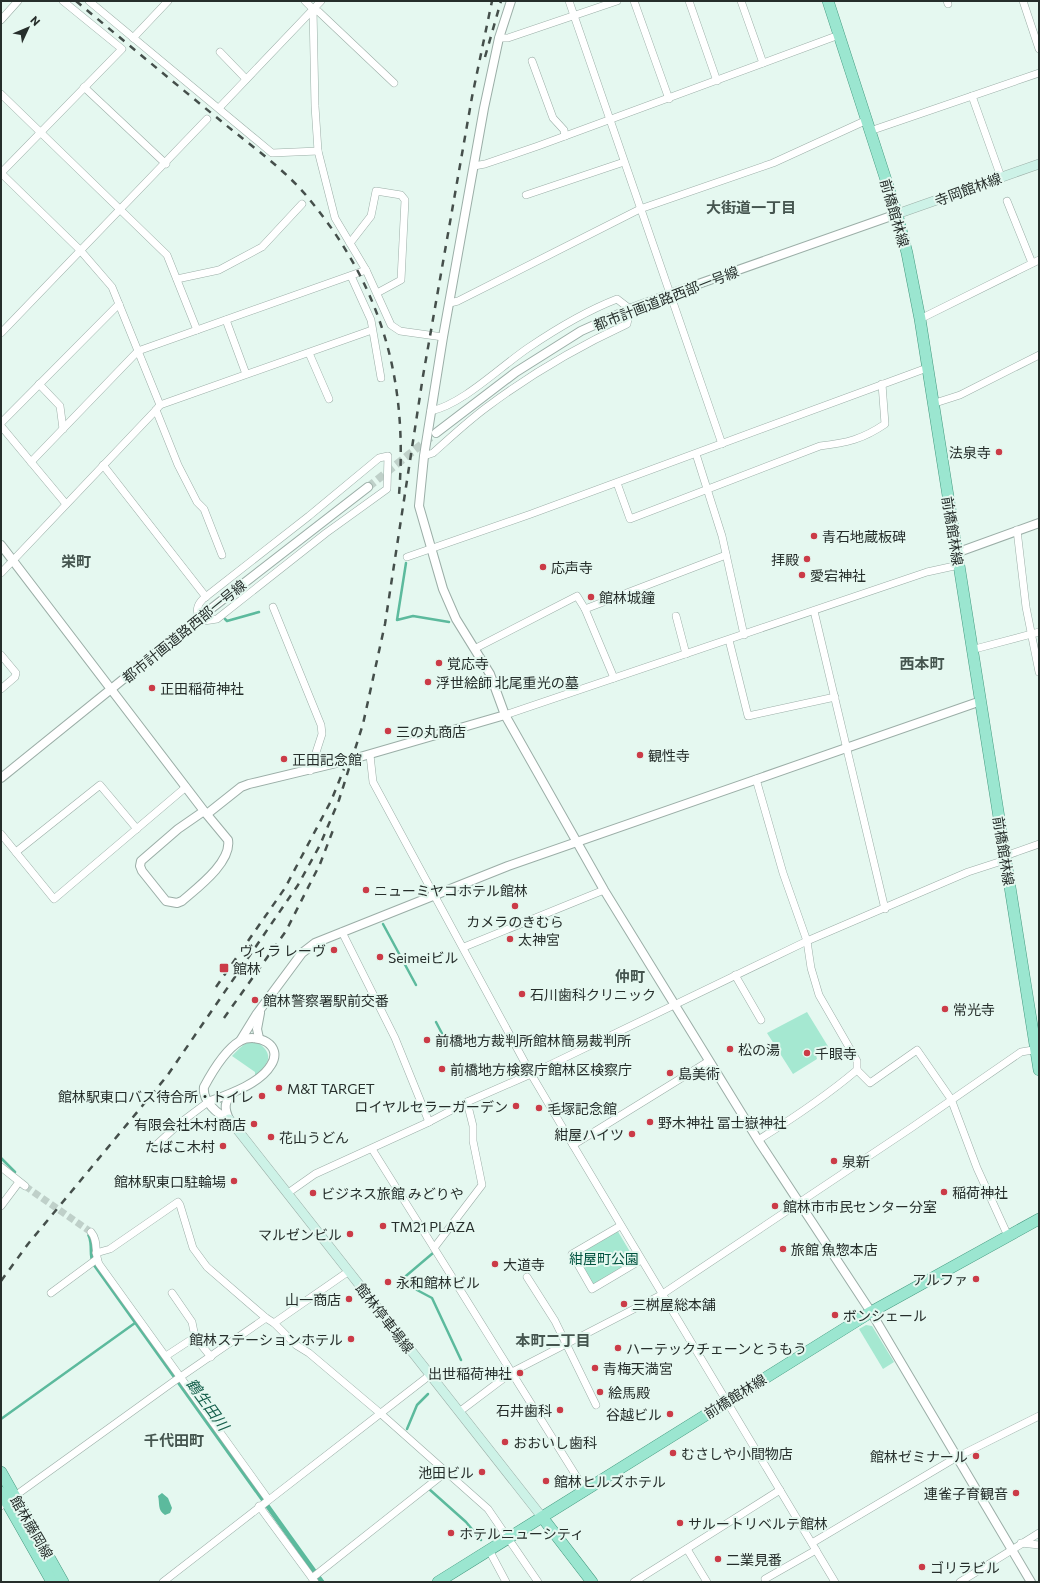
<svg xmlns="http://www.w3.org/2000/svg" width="1040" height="1583" font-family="Commissioner,'Noto Sans JP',sans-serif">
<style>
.green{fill:#a5e8d1}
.water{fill:#5cba9d}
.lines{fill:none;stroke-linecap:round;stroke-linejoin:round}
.stream{stroke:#5cba9d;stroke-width:2.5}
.minor-tunnel{stroke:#bfd0c9;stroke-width:7;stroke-dasharray:7 3.5;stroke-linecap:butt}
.tertiary-tunnel{stroke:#bfd0c9;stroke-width:8;stroke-dasharray:8 4;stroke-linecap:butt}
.minor-casing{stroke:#9baea7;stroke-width:8}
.tertiary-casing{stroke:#9baea7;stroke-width:10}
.secondary-casing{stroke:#9baea7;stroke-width:10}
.primary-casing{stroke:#469b81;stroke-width:12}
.minor{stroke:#fff;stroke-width:7}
.tertiary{stroke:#fff;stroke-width:8}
.secondary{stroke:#cdf2e7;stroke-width:9}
.primary{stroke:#9be6d0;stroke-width:11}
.rail{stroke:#454f4b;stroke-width:2.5;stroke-dasharray:7 7;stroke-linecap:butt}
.poi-dot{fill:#cb3b47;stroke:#e5f8f0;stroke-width:1.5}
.labels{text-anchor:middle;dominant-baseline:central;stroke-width:4;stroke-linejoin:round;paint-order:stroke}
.street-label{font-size:14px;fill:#262e2b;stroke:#e5f8f0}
.poi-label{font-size:14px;fill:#262e2b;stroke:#e5f8f0;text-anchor:start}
.park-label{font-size:14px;fill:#00533f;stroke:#e5f8f0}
.neighbourhood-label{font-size:15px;font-weight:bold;fill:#45554f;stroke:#e5f8f0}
.water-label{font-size:15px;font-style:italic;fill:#17614d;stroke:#e5f8f0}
</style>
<rect width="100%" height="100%" fill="#e5f8f0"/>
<g class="green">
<path d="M807,1012L829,1048L816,1055L817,1059L793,1074L767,1033Z"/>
<path d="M255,1041C275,1053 270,1063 255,1076V1072L232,1056C240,1048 244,1042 255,1041Z"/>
<path d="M617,1230L635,1260L594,1284H592L575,1255Z"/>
<path d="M866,1325L872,1326L894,1362L883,1369L859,1329Z"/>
</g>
<g class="water">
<path d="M89,1233C95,1242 91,1254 97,1265L325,1582H319L93,1266C87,1256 92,1245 87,1235Z"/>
<path d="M162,1493L168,1498L172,1508L170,1513L165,1515C157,1510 160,1503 158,1496Z"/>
</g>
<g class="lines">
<g class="stream">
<path d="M406,563L397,620L413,616L449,622"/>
<path d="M225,619L227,621L259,612"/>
<path d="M383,924L416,985"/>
<path d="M436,1022L448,1045"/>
<path d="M1,1158L15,1172"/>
<path d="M433,1253L400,1281L432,1298L461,1360"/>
<path d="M1,1419L135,1323"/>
<path d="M407,1429L417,1405L428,1394"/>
<path d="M429,1489L466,1522L481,1540"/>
</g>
<path class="minor-tunnel" d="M25,1186L91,1232"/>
<path class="tertiary-tunnel" d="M368,487L436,433"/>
<defs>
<g id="minor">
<path d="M89,1L272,153L318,151"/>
<path d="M305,1L313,9L315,106L318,151L335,218L366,270L391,325L400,331L443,337"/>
<path d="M569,1L722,444"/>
<path d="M634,1L669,99"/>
<path d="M689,1L717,81"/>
<path d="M741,1L763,63"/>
<path d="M947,1L948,4"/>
<path d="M1023,1L1039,49"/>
<path d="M313,9L319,12L394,83"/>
<path d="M1,20L18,1"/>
<path d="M133,38L168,1"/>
<path d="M499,38H508L617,1"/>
<path d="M220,52L246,79"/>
<path d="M532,61L553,118L564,130L565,136"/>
<path d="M84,87L166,164"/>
<path d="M1,94L167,255L197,330"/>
<path d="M972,96L1001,177"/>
<path d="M219,108L321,1"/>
<path d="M870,131L1039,73"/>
<path d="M474,166L485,164L538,146L839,35"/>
<path d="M1,173L80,250L112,287L160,405L156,410L1,573"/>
<path d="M1,173L122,49L63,1"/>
<path d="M526,195L624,162"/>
<path d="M1007,201L1032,263"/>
<path d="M350,243L371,216L376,191L401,195L405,200L401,280L377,293"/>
<path d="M351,276L371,320L381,378"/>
<path d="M177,279L219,270L262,247L302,204"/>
<path d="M450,303L458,301L640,209L773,163L867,120"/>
<path d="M920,319L1039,260"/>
<path d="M226,320L246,374"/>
<path d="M1,333L207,119"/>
<path d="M309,353L329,399"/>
<path d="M39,384L60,406L63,429"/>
<path d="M932,404L960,395L1039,355"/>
<path d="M160,405L372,330"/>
<path d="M156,410L178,465L197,502L204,509L222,555"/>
<path d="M1,423L119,304"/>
<path d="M1,426L66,504"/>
<path d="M696,454L722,536L744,635"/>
<path d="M388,456L387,489L326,533L217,619L204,621L199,618C196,610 197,605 203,599L309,516L379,458Z"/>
<path d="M424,456L433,453C451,437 468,421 487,407C531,374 577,347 627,324L630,309L617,299C586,311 556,329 528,348C500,367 463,404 431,411"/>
<path d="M31,462L138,351L366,270"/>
<path d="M103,465L206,597"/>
<path d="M617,483L630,519L820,446C847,443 863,439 885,424L882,384"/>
<path d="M1017,530L1026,607L1039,672"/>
<path d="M407,557L531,514L927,368"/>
<path d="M273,607L321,725L322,734L310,771"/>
<path d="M814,611L885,909"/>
<path d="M676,616L686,654"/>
<path d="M729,640L748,716L835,697"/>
<path d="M476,648L577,596L585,609"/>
<path d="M971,650L1039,632"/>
<path d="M1,655L16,673L15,677L1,689"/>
<path d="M614,678L585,609L726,555"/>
<path d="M505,715L927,572L959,565"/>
<path d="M370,755L373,782L531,1074L573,1145L835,1582"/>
<path d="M756,779L783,873L807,941L811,968L819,995L857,1061V1070C825,1097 792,1119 758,1140"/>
<path d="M1,834L54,899L186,787"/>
<path d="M16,852L100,785L137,829"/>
<path d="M1005,856L1039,844"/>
<path d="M342,932L395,1038L429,1122"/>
<path d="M464,947L604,890"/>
<path d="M735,975L761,1020"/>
<path d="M857,1070L870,1083L917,1050L951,1099L977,1168L1008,1236"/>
<path d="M467,1102L473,1126V1141L482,1185L434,1248L585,1490"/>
<path d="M573,1145L709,1061"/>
<path d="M154,1147L180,1123L208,1102"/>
<path d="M372,1149L434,1248"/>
<path d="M1,1167L25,1186"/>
<path d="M288,1193L315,1174L429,1122L467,1102L531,1074L807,941L968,872L1005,860"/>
<path d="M1,1206L19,1182"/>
<path d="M620,1226L572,1254L592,1289L641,1260"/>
<path d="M91,1232C99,1241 94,1253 99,1264L268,1499"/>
<path d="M96,1253L110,1249L178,1202L180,1205L193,1248L207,1267L266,1318L274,1323L296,1345L309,1353L380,1413L488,1509L538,1582"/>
<path d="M527,1277L555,1321L596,1405"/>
<path d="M51,1293L97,1259"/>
<path d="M172,1293L192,1322L195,1337L211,1357"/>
<path d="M274,1323L349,1271"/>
<path d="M166,1356L195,1337"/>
<path d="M459,1412L512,1372L661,1295L911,1128L1021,1052L1039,1049"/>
<path d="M1,1506L173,1382L266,1318"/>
<path d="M259,1506L315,1582"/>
<path d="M812,1543L957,1457L1039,1416"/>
<path d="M1021,1543L1039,1545"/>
<path d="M687,1549L707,1582"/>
<path d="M489,1550L506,1582"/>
<path d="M312,1578L446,1472"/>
<path d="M765,1579L816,1550"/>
<path d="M163,1582L430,1375"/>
<path d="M634,1582L780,1490"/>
<path d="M960,1582L1039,1533"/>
</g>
<g id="tertiary">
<path d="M511,1L499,38L484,108L443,337L424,456L419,506L443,589L456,619L490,674L505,715L604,890L758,1140L871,1312L1031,1582"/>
<path d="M436,433L516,372L581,331L630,309L670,294L897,214"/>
<path d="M1,545L204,811L228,840C232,862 197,888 182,901L177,903L166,901L142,871L140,866L141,861L178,829L204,811"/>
<path d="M956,553L1039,523"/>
<path d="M1,778L199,618L368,487"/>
<path d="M207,814L241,787L249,784L353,759L505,715"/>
<path d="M259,1038L257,1029L260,1013"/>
<path d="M240,1041L256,1015L302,953L315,943L508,866L981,701"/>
<path d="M208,1102C227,1095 260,1084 271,1065C284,1045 257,1032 240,1041C225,1050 212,1072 204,1087C202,1101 218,1115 229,1119"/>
<path d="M229,1119C224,1108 224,1102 233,1093"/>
</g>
<g id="secondary">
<path d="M897,214L1039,164"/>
<path d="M229,1119L542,1517"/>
</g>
<g id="primary">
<path d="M828,1L897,214L907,253L920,319L1039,1070"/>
<path d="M1,1472L63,1582"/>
<path d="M1,1492L52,1582"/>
<path d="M542,1517L592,1582"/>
<path d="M438,1582L871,1312L1039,1219"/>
</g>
</defs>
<use href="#minor" class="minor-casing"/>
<use href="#tertiary" class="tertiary-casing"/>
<use href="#secondary" class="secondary-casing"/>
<use href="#primary" class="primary-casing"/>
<use href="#minor" class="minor"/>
<use href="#tertiary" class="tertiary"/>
<use href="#secondary" class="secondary"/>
<use href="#primary" class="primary"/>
<g class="rail">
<path d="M76,1C124,41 172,81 221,121C251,146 285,169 310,200C383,289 408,382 399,495"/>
<path d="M485,57L501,1"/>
<path d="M216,987L285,888L331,801L344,769"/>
<path d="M224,1018L286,931L320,864L335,825"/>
<path d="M1,1281L28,1244L167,1076L298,885L320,845L339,800L363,724L385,624L423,376L472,97L492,1"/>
</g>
</g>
<g class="poi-dot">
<circle cx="999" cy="452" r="4"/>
<circle cx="814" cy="536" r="4"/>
<circle cx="807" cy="559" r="4"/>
<circle cx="543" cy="567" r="4"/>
<circle cx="802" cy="575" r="4"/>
<circle cx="591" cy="597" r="4"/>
<circle cx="439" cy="663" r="4"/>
<circle cx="428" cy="682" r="4"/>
<circle cx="152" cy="688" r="4"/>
<circle cx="388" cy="731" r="4"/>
<circle cx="640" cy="755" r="4"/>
<circle cx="284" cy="759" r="4"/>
<circle cx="366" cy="890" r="4"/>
<circle cx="515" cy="906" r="4"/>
<circle cx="510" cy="939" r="4"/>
<circle cx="334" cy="950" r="4"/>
<circle cx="380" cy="957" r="4"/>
<rect x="219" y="963" width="10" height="10" rx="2"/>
<circle cx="522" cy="994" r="4"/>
<circle cx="255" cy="1000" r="4"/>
<circle cx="945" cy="1009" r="4"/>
<circle cx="427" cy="1040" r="4"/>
<circle cx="730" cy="1049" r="4"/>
<circle cx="807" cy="1053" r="4"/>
<circle cx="442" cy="1069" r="4"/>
<circle cx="670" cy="1073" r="4"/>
<circle cx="279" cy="1088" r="4"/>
<circle cx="262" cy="1096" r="4"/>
<circle cx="516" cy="1106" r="4"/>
<circle cx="539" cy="1108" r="4"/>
<circle cx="650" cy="1122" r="4"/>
<circle cx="254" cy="1124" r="4"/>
<circle cx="632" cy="1134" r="4"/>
<circle cx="271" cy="1137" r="4"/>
<circle cx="223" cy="1146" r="4"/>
<circle cx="834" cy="1161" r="4"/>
<circle cx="234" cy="1181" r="4"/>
<circle cx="944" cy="1192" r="4"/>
<circle cx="313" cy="1193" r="4"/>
<circle cx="775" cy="1206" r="4"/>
<circle cx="383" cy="1226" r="4"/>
<circle cx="350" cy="1234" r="4"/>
<circle cx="783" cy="1249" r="4"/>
<circle cx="495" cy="1264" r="4"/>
<circle cx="976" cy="1279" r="4"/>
<circle cx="388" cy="1282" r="4"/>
<circle cx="349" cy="1299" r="4"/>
<circle cx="624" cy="1304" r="4"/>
<circle cx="835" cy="1315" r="4"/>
<circle cx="351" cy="1339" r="4"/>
<circle cx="618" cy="1348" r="4"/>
<circle cx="595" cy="1368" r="4"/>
<circle cx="520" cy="1373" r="4"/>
<circle cx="600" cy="1392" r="4"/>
<circle cx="560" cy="1410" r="4"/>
<circle cx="670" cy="1414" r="4"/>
<circle cx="505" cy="1442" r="4"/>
<circle cx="673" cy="1453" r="4"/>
<circle cx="976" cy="1456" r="4"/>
<circle cx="482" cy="1472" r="4"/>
<circle cx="546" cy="1481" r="4"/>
<circle cx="1016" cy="1493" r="4"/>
<circle cx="680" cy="1523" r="4"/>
<circle cx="451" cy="1533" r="4"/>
<circle cx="718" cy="1559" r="4"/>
<circle cx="922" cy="1567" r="4"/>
</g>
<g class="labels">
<g class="street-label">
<text transform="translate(968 189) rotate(-20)">寺岡館林線</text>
<text transform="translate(895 213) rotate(74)">前橋館林線</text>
<text transform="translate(666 298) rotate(-21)">都市計画道路西部一号線</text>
<text transform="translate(953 531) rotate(81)">前橋館林線</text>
<text transform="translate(184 631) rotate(-39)">都市計画道路西部一号線</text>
<text transform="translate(1004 851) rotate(81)">前橋館林線</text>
<text transform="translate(385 1318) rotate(52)">館林停車場線</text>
<text transform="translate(735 1396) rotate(-32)">前橋館林線</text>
<text transform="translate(32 1527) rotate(60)">館林藤岡線</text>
</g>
<g class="poi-label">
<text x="991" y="452" text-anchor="end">法泉寺</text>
<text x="822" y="536">青石地蔵板碑</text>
<text x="799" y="559" text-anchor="end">拝殿</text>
<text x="551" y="567">応声寺</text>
<text x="810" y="575">愛宕神社</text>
<text x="599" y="597">館林城鐘</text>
<text x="447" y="663">覚応寺</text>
<text x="436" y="682">浮世絵師 北尾重光の墓</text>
<text x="160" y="688">正田稲荷神社</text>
<text x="396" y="731">三の丸商店</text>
<text x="648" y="755">観性寺</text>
<text x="292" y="759">正田記念館</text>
<text x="374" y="890">ニューミヤコホテル館林</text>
<text x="515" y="921" text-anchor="middle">カメラのきむら</text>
<text x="518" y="939">太神宮</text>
<text x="326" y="950" text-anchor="end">ヴィラ レーヴ</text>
<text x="388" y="957">Seimeiビル</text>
<text x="233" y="968">館林</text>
<text x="530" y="994">石川歯科クリニック</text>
<text x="263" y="1000">館林警察署駅前交番</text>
<text x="953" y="1009">常光寺</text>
<text x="435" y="1040">前橋地方裁判所館林簡易裁判所</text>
<text x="738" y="1049">松の湯</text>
<text x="815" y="1053">千眼寺</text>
<text x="450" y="1069">前橋地方検察庁館林区検察庁</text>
<text x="678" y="1073">島美術</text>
<text x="287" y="1088">M&amp;T TARGET</text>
<text x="254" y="1096" text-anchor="end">館林駅東口バス待合所・トイレ</text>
<text x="508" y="1106" text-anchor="end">ロイヤルセラーガーデン</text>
<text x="547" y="1108">毛塚記念館</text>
<text x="658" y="1122">野木神社 冨士嶽神社</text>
<text x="246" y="1124" text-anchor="end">有限会社木村商店</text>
<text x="624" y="1134" text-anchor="end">紺屋ハイツ</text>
<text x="279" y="1137">花山うどん</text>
<text x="215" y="1146" text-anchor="end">たばこ木村</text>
<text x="842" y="1161">泉新</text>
<text x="226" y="1181" text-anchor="end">館林駅東口駐輪場</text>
<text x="952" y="1192">稲荷神社</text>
<text x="321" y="1193">ビジネス旅館 みどりや</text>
<text x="783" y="1206">館林市市民センター分室</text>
<text x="391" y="1226">TM21 PLAZA</text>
<text x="342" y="1234" text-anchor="end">マルゼンビル</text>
<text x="791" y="1249">旅館 魚惣本店</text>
<text x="503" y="1264">大道寺</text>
<text x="968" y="1279" text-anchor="end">アルファ</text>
<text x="396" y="1282">永和館林ビル</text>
<text x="341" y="1299" text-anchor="end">山一商店</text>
<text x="632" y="1304">三桝屋総本舗</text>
<text x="843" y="1315">ボンシェール</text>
<text x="343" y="1339" text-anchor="end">館林ステーションホテル</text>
<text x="626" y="1348">ハーテックチェーンとうもう</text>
<text x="603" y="1368">青梅天満宮</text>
<text x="512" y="1373" text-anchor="end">出世稲荷神社</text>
<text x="608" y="1392">絵馬殿</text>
<text x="552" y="1410" text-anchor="end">石井歯科</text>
<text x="662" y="1414" text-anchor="end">谷越ビル</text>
<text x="513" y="1442">おおいし歯科</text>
<text x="681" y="1453">むさしや小間物店</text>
<text x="968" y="1456" text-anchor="end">館林ゼミナール</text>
<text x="474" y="1472" text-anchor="end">池田ビル</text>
<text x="554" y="1481">館林ヒルズホテル</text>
<text x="1008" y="1493" text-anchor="end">連雀子育観音</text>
<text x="688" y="1523">サルートリベルテ館林</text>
<text x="459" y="1533">ホテルニューシティ</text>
<text x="726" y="1559">二業見番</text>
<text x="930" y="1567">ゴリラビル</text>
</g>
<g class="park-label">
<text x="604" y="1258">紺屋町公園</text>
</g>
<g class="neighbourhood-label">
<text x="751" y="207">大街道一丁目</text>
<text x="76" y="561">栄町</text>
<text x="922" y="663">西本町</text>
<text x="630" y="976">仲町</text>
<text x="553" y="1340">本町二丁目</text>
<text x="174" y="1440">千代田町</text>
</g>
<g class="water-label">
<text transform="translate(208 1404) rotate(54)">鶴生田川</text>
</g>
</g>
<rect width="1040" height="1583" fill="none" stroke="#262e2b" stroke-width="4"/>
<g transform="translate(28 28) rotate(46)" stroke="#e5f8f0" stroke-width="3" paint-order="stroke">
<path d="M0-3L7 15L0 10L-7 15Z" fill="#262e2b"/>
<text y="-6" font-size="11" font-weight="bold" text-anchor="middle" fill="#262e2b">N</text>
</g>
</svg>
